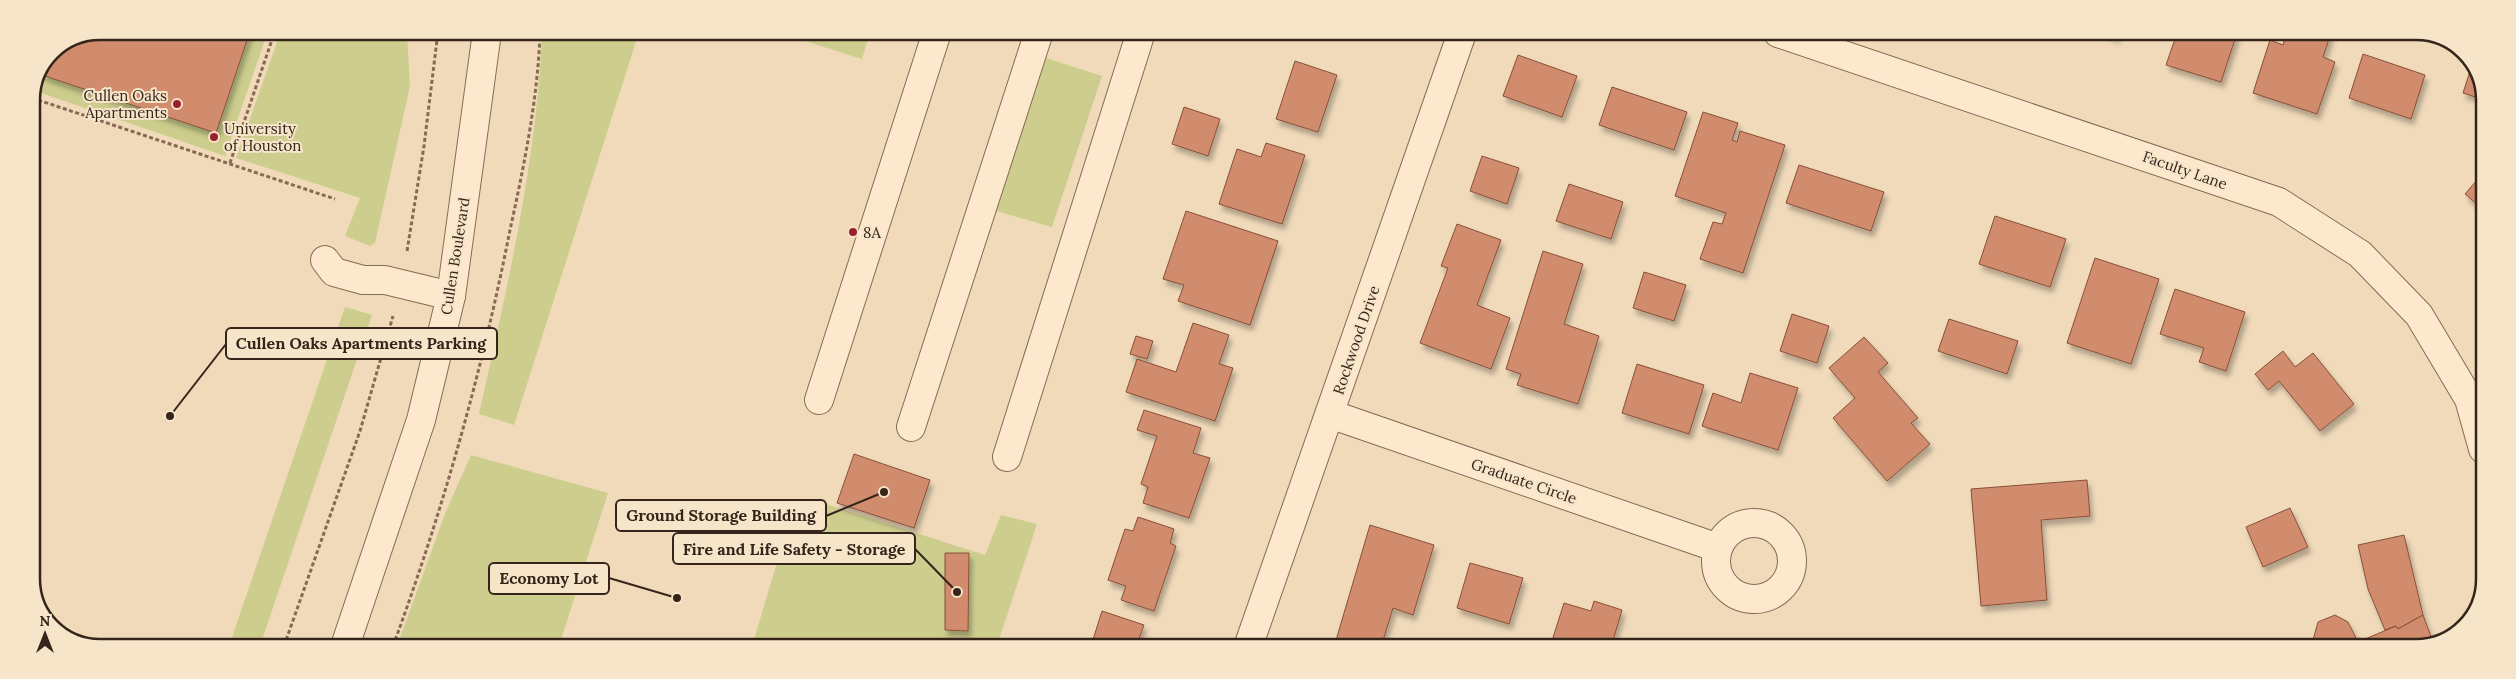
<svg xmlns="http://www.w3.org/2000/svg" width="2516" height="679" font-family="Lora,serif">
<style>
.green{fill:#cdce8e}
.building{fill:#d18c6d;stroke:#884f38;filter:url(#shadow)}
.lines{fill:none;stroke-linecap:round;stroke-linejoin:round}
.minor-casing{stroke:#876a53;stroke-width:30}
.path{stroke:#876a53;stroke-width:3;stroke-dasharray:4 2.5;stroke-linecap:butt}
.minor{stroke:#fbe8cd;stroke-width:28}
.poi-dot{fill:#9a202d;stroke:#f7e5ca;stroke-width:2}
.labels{text-anchor:middle;dominant-baseline:central;stroke-width:4;stroke-linejoin:round;paint-order:stroke}
.poi-label{font-size:15px;fill:#35241a;stroke:#f7e5ca;text-anchor:start}
.street-label{font-size:15px;fill:#35241a;stroke:#f7e5ca}
.rim{fill:none;stroke:#35241a;stroke-width:2.5}
.leader{fill:none;stroke:#35241a;stroke-width:2}
.callout-dot{fill:#35241a;stroke:#f7e5ca;stroke-width:2}
.callout{fill:#f7e5ca;stroke:#35241a;stroke-width:2}
.callout-label{font-size:16px;text-anchor:middle;font-weight:bold;fill:#35241a}
</style>
<defs>
<filter id="shadow"><feDropShadow dx="3" dy="5.5" stdDeviation="2.5" flood-color="#0004"/></filter>
</defs>
<rect width="100%" height="100%" fill="#f0daba"/>
<g class="green">
<path d="M250,31H268L225,156L35,91L42,75L216,133Z"/>
<path d="M281,31L407,32L410,86L375,243L370,246L345,236L360,198L236,158Z"/>
<path d="M542,32H639L514,425L479,414C507,288 537,161 542,32Z"/>
<path d="M776,32H870L862,59Z"/>
<path d="M1046,58L1102,76L1052,227L993,210Z"/>
<path d="M345,307L372,315L260,646H229Z"/>
<path d="M471,455L608,493L559,646H397L446,511Z"/>
<path d="M813,500L985,555L1001,515L1037,524L997,646H752L776,566L795,536Z"/>
</g>
<g class="building">
<path d="M100,31H250L216,133L42,75L52,51Z"/>
<path d="M2104,33H2118L2116,37Z"/>
<path d="M2177,33H2237L2221,82L2166,65Z"/>
<path d="M2286,33H2331L2323,57L2335,62L2317,114L2253,93L2270,40L2283,45Z"/>
<path d="M2363,54L2425,75L2411,119L2349,98Z"/>
<path d="M1518,55L1577,76L1562,117L1503,96Z"/>
<path d="M1295,61L1337,75L1318,132L1276,119Z"/>
<path d="M2472,65L2485,95V100L2463,93Z"/>
<path d="M1612,87L1687,112L1674,150L1599,125Z"/>
<path d="M1184,107L1220,119L1208,156L1172,144Z"/>
<path d="M1703,112L1738,123L1732,140L1737,142L1740,131L1785,145L1743,273L1700,259L1713,222L1722,224L1726,213L1675,196Z"/>
<path d="M1266,143L1305,155L1282,224L1219,204L1237,149L1261,157Z"/>
<path d="M1482,156L1519,168L1507,204L1470,191Z"/>
<path d="M1799,165L1884,192L1871,231L1786,203Z"/>
<path d="M2484,172V210L2465,194Z"/>
<path d="M1569,184L1623,202L1611,239L1556,221Z"/>
<path d="M1186,211L1278,241L1250,325L1178,301L1184,285L1163,279Z"/>
<path d="M1995,216L2066,239L2050,287L1979,264Z"/>
<path d="M1457,224L1501,240L1477,305L1510,318L1491,369L1420,343L1448,268L1441,266Z"/>
<path d="M1543,251L1583,264L1564,324L1599,336L1578,404L1517,385L1521,374L1506,369Z"/>
<path d="M2095,258L2159,279L2131,364L2067,343Z"/>
<path d="M1644,272L1686,285L1674,321L1633,308Z"/>
<path d="M2175,289L2245,312L2226,371L2199,362L2204,348L2160,334Z"/>
<path d="M1792,314L1829,326L1817,363L1780,351Z"/>
<path d="M1949,319L2018,341L2007,374L1938,351Z"/>
<path d="M1193,323L1229,335L1219,364L1233,368L1215,421L1126,392L1137,359L1176,372Z"/>
<path d="M1136,336L1153,341L1147,359L1130,354Z"/>
<path d="M1864,337L1888,363L1878,372L1918,418L1911,423L1930,444L1887,481L1833,418L1855,398L1829,368Z"/>
<path d="M2283,351L2295,367L2313,353L2354,404L2320,431L2279,381L2268,390L2255,374Z"/>
<path d="M1637,364L1704,385L1689,434L1622,413Z"/>
<path d="M1750,373L1798,388L1778,450L1702,426L1713,393L1741,403Z"/>
<path d="M1144,410L1201,428L1193,453L1210,458L1189,518L1143,503L1148,487L1141,484L1157,436L1137,430Z"/>
<path d="M854,454L930,480L914,528L837,503Z"/>
<path d="M2087,480L2090,516L2041,520L2047,600L1981,606L1971,489Z"/>
<path d="M2290,508L2308,547L2263,567L2246,527Z"/>
<path d="M1138,517L1174,529L1170,543L1176,546L1154,611L1121,600L1126,586L1108,580L1125,529L1133,531Z"/>
<path d="M1370,525L1434,545L1413,615L1393,608L1381,647H1334Z"/>
<path d="M2404,535L2423,615L2398,629L2396,626L2385,630L2368,589L2358,545Z"/>
<path d="M945,553H969L968,631L945,630Z"/>
<path d="M1470,563L1523,578L1509,624L1457,608Z"/>
<path d="M1594,601L1622,610L1611,647H1550L1564,603L1591,611Z"/>
<path d="M1102,611L1144,625L1136,647L1091,646Z"/>
<path d="M2335,615L2348,622L2358,642L2396,626L2398,629L2423,615L2433,642L2416,648H2297L2313,640L2318,622Z"/>
</g>
<g class="lines">
<defs>
<g id="minor">
<path d="M1778,33L2279,202L2360,254L2419,315L2469,399L2483,449"/>
<path d="M325,260L334,272L363,280H385L451,296"/>
<path d="M819,400L937,32"/>
<path d="M1330,414L1718,548"/>
<path d="M911,427L1039,32"/>
<path d="M1007,457L1141,32"/>
<circle cx="1754" cy="561" r="38"/>
<path d="M345,646L421,420L451,296L487,32"/>
<path d="M1248,647L1462,33"/>
</g>
</defs>
<use href="#minor" class="minor-casing"/>
<g class="path">
<path d="M32,98L335,199"/>
<path d="M230,163L275,31"/>
<path d="M407,251L424,146L438,32"/>
<path d="M284,646L360,431L393,316"/>
<path d="M393,646C443,510 482,372 510,230C524,166 538,98 540,32"/>
</g>
<use href="#minor" class="minor"/>
</g>
<g class="poi-dot">
<circle cx="177" cy="104" r="5"/>
<circle cx="214" cy="137" r="5"/>
<circle cx="853" cy="232" r="5"/>
</g>
<g class="labels">
<g class="poi-label">
<text x="167" y="95" text-anchor="end">Cullen Oaks<tspan x="167" dy="17">Apartments</tspan></text>
<text x="224" y="128">University<tspan x="224" dy="17">of Houston</tspan></text>
<text x="863" y="232">8A</text>
</g>
<g class="street-label">
<text transform="translate(2185 170) rotate(19)">Faculty Lane</text>
<text transform="translate(455 256) rotate(-81)">Cullen Boulevard</text>
<text transform="translate(1356 340) rotate(-71)">Rockwood Drive</text>
<text transform="translate(1524 481) rotate(19)">Graduate Circle</text>
</g>
</g>
<path d="M0 0H2516V679H0ZM100 40H2416A60 60 0 0 1 2476 100V579A60 60 0 0 1 2416 639H100A60 60 0 0 1 40 579V100A60 60 0 0 1 100 40Z" fill="#f7e5ca" fill-rule="evenodd"/>
<path class="rim" d="M100 40H2416A60 60 0 0 1 2476 100V579A60 60 0 0 1 2416 639H100A60 60 0 0 1 40 579V100A60 60 0 0 1 100 40Z"/>
<path class="leader" d="M170 416L226 344M884 492L826 516M957 592L915 549M677 598L609 578"/>
<g class="callout-dot">
<circle cx="170" cy="416" r="5"/>
<circle cx="884" cy="492" r="5"/>
<circle cx="957" cy="592" r="5"/>
<circle cx="677" cy="598" r="5"/>
</g>
<g class="callout">
<rect x="226" y="328" width="271" height="31" rx="5"/>
<rect x="616" y="500" width="210" height="31" rx="5"/>
<rect x="673" y="533" width="242" height="31" rx="5"/>
<rect x="489" y="563" width="120" height="31" rx="5"/>
</g>
<g class="callout-label">
<text x="361" y="349">Cullen Oaks Apartments Parking</text>
<text x="721" y="521">Ground Storage Building</text>
<text x="794" y="555">Fire and Life Safety - Storage</text>
<text x="549" y="584">Economy Lot</text>
</g>
<g transform="translate(45 634)" stroke="#f7e5ca" stroke-width="4" paint-order="stroke">
<path d="M0-4L9 19L0 12L-9 19Z" fill="#35241a"/>
<text y="-8" font-size="14" font-weight="bold" text-anchor="middle" fill="#35241a">N</text>
</g>
</svg>
